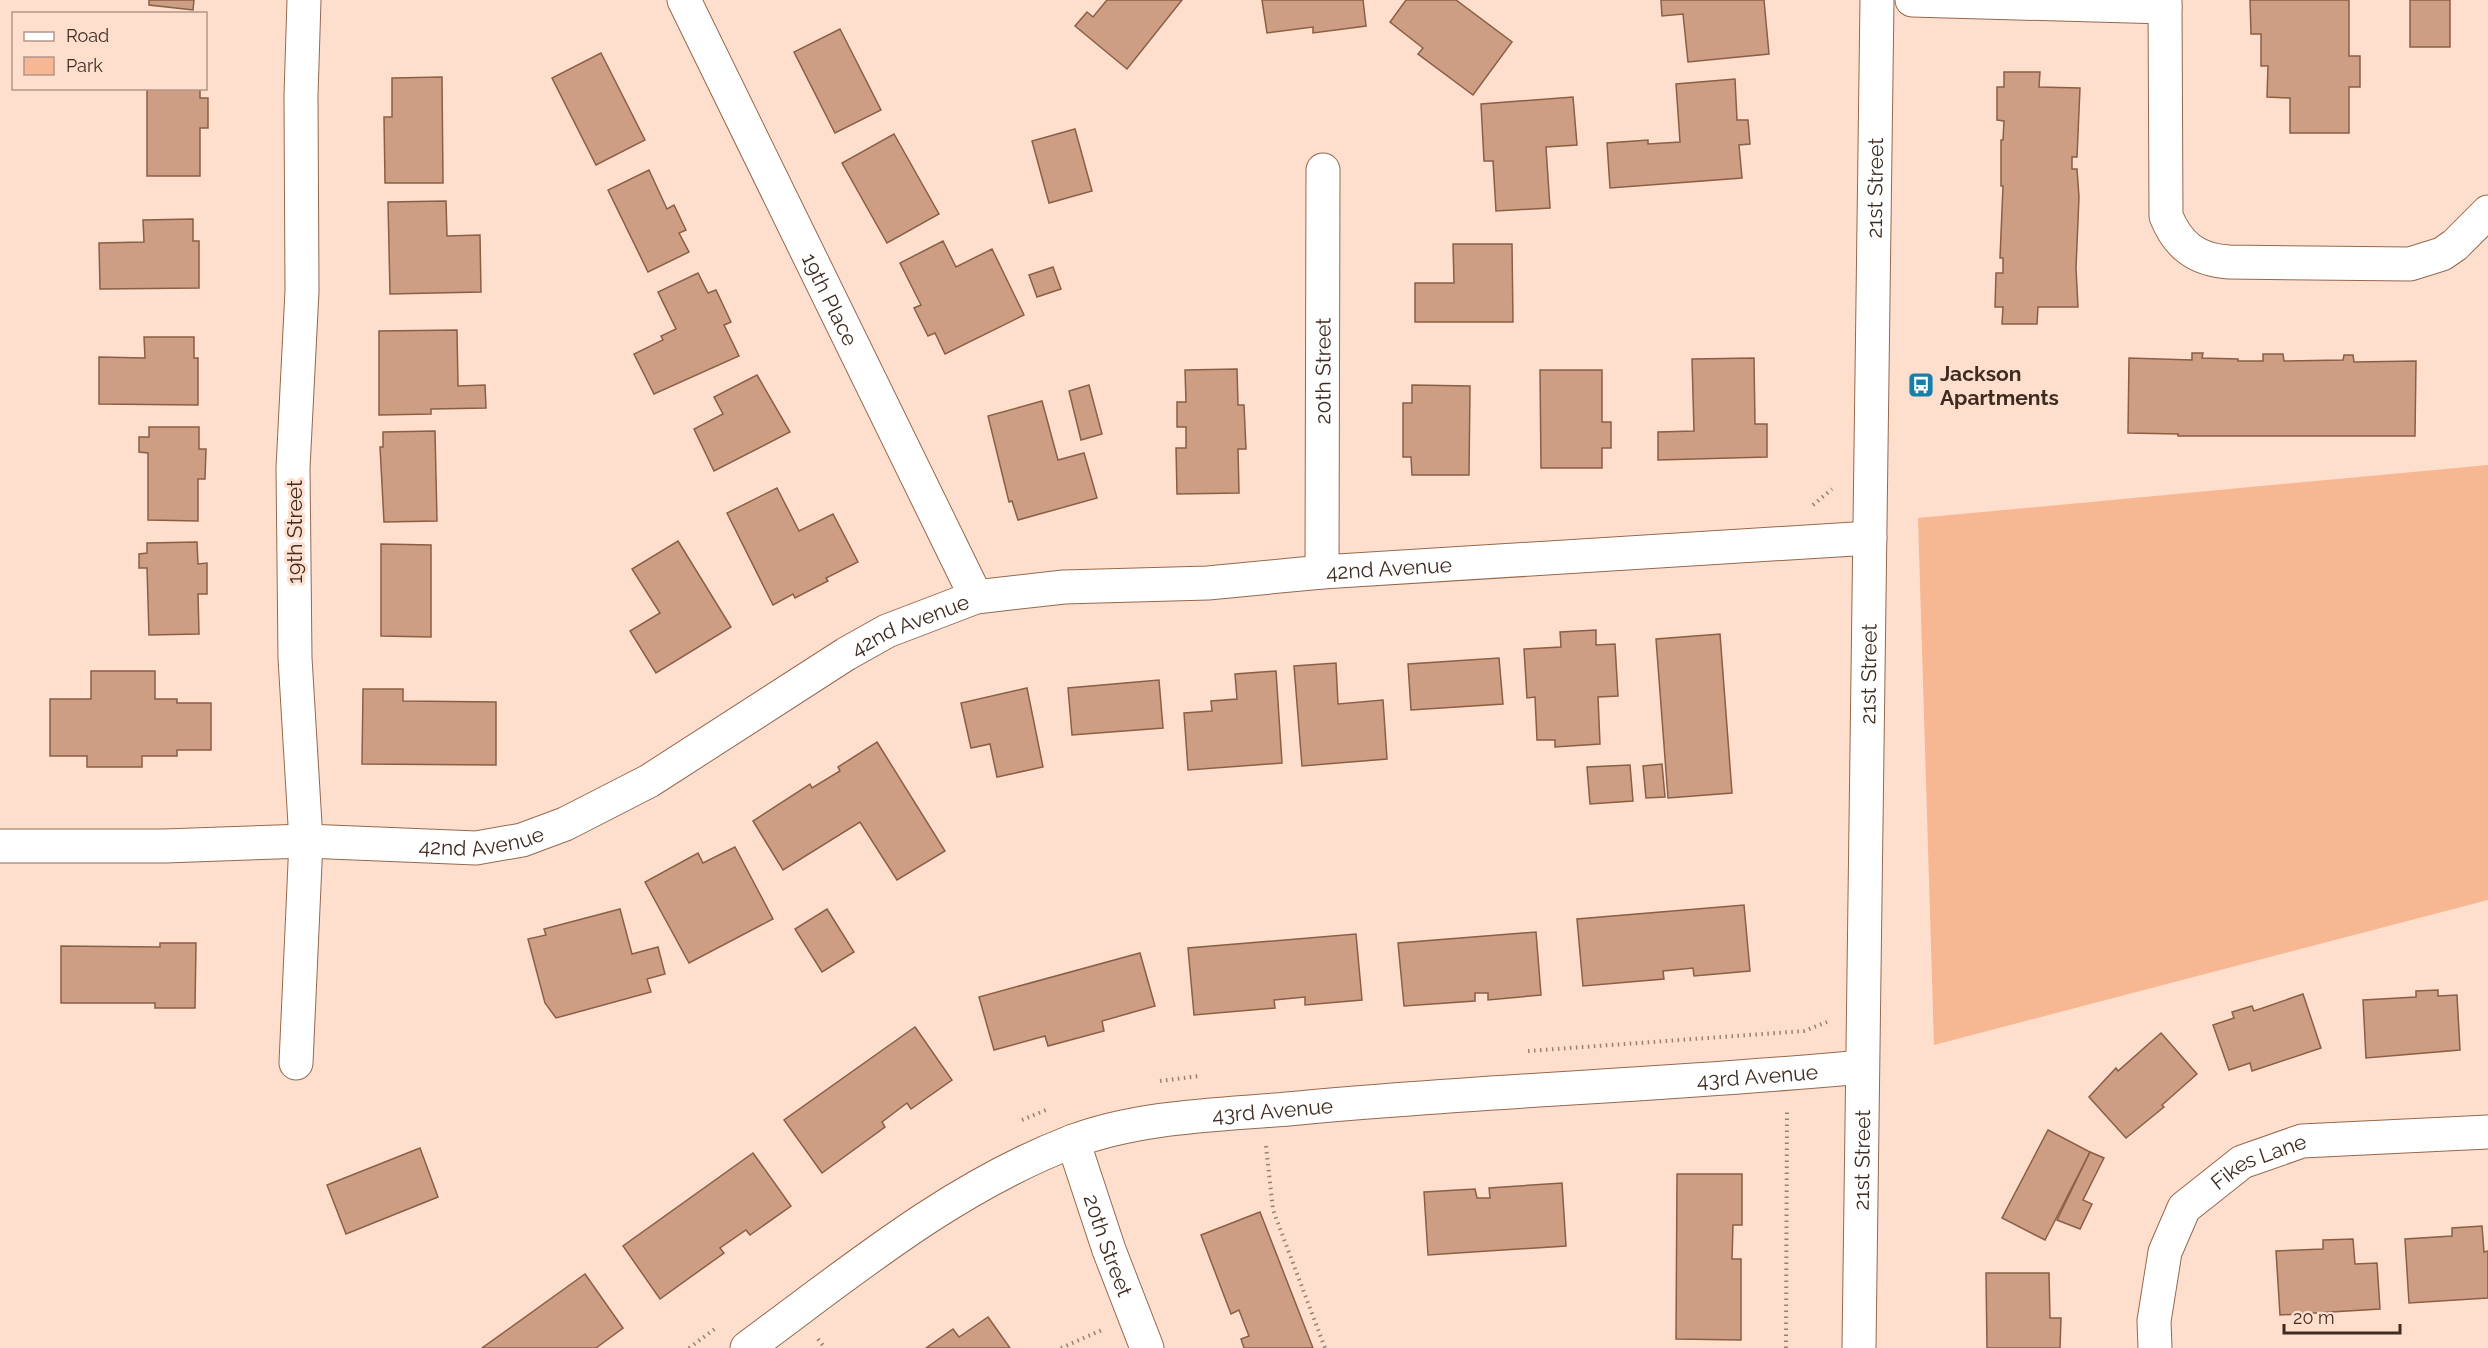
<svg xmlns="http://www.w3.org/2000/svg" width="2488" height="1348" font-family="Raleway,sans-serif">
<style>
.green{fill:#f7b792}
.building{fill:#cd9e83;stroke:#8a5f46;stroke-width:1.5}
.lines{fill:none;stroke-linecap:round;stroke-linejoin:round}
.minor-casing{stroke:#94684f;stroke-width:35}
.path{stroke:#988072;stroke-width:4;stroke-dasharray:1.5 4.5;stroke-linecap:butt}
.minor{stroke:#fff;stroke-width:33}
.labels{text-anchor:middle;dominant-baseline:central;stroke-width:6;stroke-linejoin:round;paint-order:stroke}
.street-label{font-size:21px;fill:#3f2c21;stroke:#fedfce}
.poi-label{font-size:21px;font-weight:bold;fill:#3f2c21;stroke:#fedfce;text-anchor:start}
</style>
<rect width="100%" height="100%" fill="#fedfce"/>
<path class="green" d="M2488,465V900L1934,1045L1918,518Z"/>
<g class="building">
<path d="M149,0H194L193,10L149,5Z"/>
<path d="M1107,0H1182L1127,69L1075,26L1087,12L1093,17Z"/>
<path d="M1262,0H1363L1366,26L1313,33V27L1267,33Z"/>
<path d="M1406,0H1456L1512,42L1473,95L1418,54L1423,48L1390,22Z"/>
<path d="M1661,0H1764L1769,54L1688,62L1683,14L1662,16Z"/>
<path d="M2250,0H2349V56H2360V87H2349V133H2290V98L2267,97L2268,66H2261V34H2251Z"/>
<rect x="2410" y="0" width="40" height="47"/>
<path d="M840,29L881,110L835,133L794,52Z"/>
<path d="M601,53L645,140L596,165L552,78Z"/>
<path d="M2004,72H2040L2039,87L2080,88L2077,157H2072V169H2077L2079,197L2076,268L2078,307H2038L2037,324H2002L2003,307H1995L1996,273H2003V258H2000L2003,186H2001V140H2003L2004,121L1997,120V87H2004Z"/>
<path d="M442,77L443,183H385L384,117H392V78Z"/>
<path d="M1735,79L1737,120H1748L1750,144L1739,145L1742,178L1610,188L1607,143L1648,140V144L1680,142L1676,84Z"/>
<path d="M147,88H200V98H208V128H200V176H147Z"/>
<path d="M1573,97L1577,145L1546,147L1550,208L1496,211L1493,161H1484L1481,104Z"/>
<path d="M1075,129L1092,191L1049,203L1032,141Z"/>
<path d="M894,134L939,214L887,243L842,163Z"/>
<path d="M649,170L667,209L674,205L686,230L679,233L689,252L648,272L608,190Z"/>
<path d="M446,201L447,236L480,235L481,292L390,294L388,202Z"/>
<path d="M193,219V241H199V288L100,289L99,243L144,242L143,220Z"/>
<path d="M943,241L956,267L992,249L1024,315L945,354L935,333L928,336L914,308L921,305L900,263Z"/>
<path d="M1453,244H1512L1513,322H1415V283H1454Z"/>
<path d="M1053,267L1061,289L1037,297L1029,275Z"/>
<path d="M698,273L708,293L716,290L731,322L724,325L739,356L654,394L634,354L663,340L661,336L676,329L658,292Z"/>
<path d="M457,330L458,386L485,385L486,408L431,409V414L379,415V331Z"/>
<path d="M144,337H194V358H198V405L99,404V357L145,358Z"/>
<path d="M2192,353H2203L2202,358L2238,359V361H2263V354H2283L2284,361L2343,360L2344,355H2353L2354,362L2416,361L2415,436H2178V434L2128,433L2129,358L2192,360Z"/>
<path d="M1754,358L1755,424H1767V457L1658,460V432L1694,431L1692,359Z"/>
<path d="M1237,369L1238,405H1244L1246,449H1238L1239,493L1177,494L1176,448H1186V427H1177V402H1186L1185,370Z"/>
<path d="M1540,370H1602V422H1611V448H1602V468H1541Z"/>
<path d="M757,375L790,432L714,471L694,429L723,414L714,397Z"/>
<path d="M1089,385L1102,434L1081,440L1069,391Z"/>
<path d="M1412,385L1470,386L1469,475H1412L1411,457H1403V403H1412Z"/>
<path d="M1042,401L1058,460L1084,453L1097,498L1018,520L1012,501L1009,502L988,416Z"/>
<path d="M149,427H199V449H206L205,479H198V521L148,520V453L139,452V437H149Z"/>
<path d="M435,431L437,521L384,522L380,447H383V432Z"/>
<path d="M777,488L799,531L833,514L858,562L826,578L828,581L795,598L793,594L773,605L727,513Z"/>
<path d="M678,541L731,627L656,673L630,631L660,613L632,569Z"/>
<path d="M197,542L198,564L207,563V594H198L199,634L149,635L147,568H139V554L147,553V543Z"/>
<path d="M381,544L431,545V637L381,636Z"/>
<path d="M1596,630V645L1615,644L1618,696L1598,697L1600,744L1555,747V740H1537L1535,697L1527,698L1524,649L1561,647L1560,632Z"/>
<path d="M1720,634L1732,793L1668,798L1656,639Z"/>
<path d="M1499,658L1503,704L1411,710L1408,664Z"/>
<path d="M1336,663L1338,704L1383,700L1387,759L1302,766L1294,666Z"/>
<path d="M91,671H155V699H177V703H211V750H177V756H142V767H87V756H50V699H91Z"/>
<path d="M1276,671L1282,763L1188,770L1184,713L1212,711L1211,701L1237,699L1235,674Z"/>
<path d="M1159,680L1163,728L1072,735L1068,688Z"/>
<path d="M1027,688L1043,767L997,777L990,744L971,748L961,703Z"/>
<path d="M363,689H403V701L496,702V765L362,764Z"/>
<path d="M877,742L945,851L897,880L860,822L783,870L753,821L810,784L812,788L840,771L838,767Z"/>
<path d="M1662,764L1665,797L1646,798L1643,766Z"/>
<path d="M1630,765L1633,801L1590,804L1587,767Z"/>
<path d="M735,847L773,919L689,963L645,882L698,853L703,863Z"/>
<path d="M1744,905L1750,971L1694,976L1693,968L1663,971L1664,979L1583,986L1577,919Z"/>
<path d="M620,909L632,954L658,947L665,974L647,979L651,992L556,1018L545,1003L528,939L546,935L544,929Z"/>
<path d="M827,909L854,952L822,972L795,929Z"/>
<path d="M1536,932L1541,995L1488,1000V993H1475V1001L1404,1006L1398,943Z"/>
<path d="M1356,934L1362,1000L1305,1005V997L1274,1000L1275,1008L1194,1015L1188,948Z"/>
<path d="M160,943H196L195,1008H155V1003H61V946L160,947Z"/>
<path d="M1140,953L1155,1006L1102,1021L1104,1031L1048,1046L1045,1036L994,1050L979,997Z"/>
<path d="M2438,990V996L2457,995L2460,1050L2366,1058L2363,1000L2416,997V991Z"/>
<path d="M2303,994L2321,1048L2252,1071L2250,1063L2229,1070L2213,1025L2234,1018L2232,1012L2252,1006L2254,1011Z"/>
<path d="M915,1027L952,1080L911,1109L907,1103L882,1122L885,1127L822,1173L784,1120Z"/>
<path d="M2161,1033L2197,1074L2162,1105L2164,1107L2126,1138L2089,1097L2116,1068L2118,1071Z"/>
<path d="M2048,1130L2090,1152L2045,1240L2002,1218Z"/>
<path d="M420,1148L438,1197L346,1234L327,1185Z"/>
<path d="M2090,1152L2104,1158L2083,1200L2092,1204L2080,1229L2057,1220Z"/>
<path d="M753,1153L791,1206L750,1235L746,1230L720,1248L724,1253L660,1299L623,1246Z"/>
<path d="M1677,1174H1742V1225H1733L1732,1259H1741V1340L1676,1339Z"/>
<path d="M1562,1183L1566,1246L1428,1255L1424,1192L1475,1189L1477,1198H1490L1489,1188Z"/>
<path d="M1260,1212L1313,1348H1244L1241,1339L1249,1336L1239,1310L1231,1314L1201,1235Z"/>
<path d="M2482,1226L2484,1252L2488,1251V1298L2409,1303L2405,1239L2452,1236V1228Z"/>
<path d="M2353,1239L2355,1264L2377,1263L2380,1309L2280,1315L2276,1251L2323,1249V1240Z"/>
<path d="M1986,1273H2049L2050,1318H2061L2060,1348H1987Z"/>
<path d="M585,1274L623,1328L596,1348H482Z"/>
<path d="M988,1317L1010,1348H926L953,1329L959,1337Z"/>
</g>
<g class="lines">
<defs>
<g id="minor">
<path id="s1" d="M684,0L976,597"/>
<path d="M1912,0L2165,7"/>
<path d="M2165,0L2166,216C2178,246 2197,260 2229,262L2410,264L2442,254L2455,245L2488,212"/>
<path id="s2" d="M1322,572L1323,170"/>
<path id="s3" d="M0,846H165L306,841L476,848L522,840L565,824L649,781L846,654L887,631L976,597L1064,587L1208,583L1322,572L1870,538"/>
<path d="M296,1063L306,841L295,658L293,468L302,291L301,96L304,0"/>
<path id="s4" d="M1073,1141L1109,1250L1147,1348"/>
<path id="s5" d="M747,1348C849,1273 951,1188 1071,1142C1142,1115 1224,1115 1299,1108C1486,1090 1674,1085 1861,1067"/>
<path id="s6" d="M1859,1348L1877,0"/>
<path id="s7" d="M2155,1348L2154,1321L2165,1252L2184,1208L2242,1162L2302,1141L2488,1132"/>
</g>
</defs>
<use href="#minor" class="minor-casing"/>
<g class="path">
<path d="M1813,505L1832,489"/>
<path d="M1528,1051L1804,1031L1827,1022"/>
<path d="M1160,1081L1200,1076"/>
<path d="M1022,1120L1046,1110"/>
<path d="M1266,1146L1273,1210L1325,1348"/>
<path d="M818,1339L825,1348"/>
<path d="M689,1348L716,1328"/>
<path d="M1061,1348L1102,1330"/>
<path d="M1786,1348L1787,1109"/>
</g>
<use href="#minor" class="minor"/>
</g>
<defs>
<symbol id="bus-square" viewBox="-11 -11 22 22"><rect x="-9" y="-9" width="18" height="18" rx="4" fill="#157fa9" stroke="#fedfce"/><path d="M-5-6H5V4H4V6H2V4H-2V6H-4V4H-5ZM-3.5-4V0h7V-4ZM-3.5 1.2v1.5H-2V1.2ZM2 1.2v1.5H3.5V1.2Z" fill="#fff"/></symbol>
</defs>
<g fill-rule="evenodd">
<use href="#bus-square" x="1906" y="370" width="30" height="30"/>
</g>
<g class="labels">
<g class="street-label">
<text stroke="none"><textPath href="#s6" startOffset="1160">21st Street</textPath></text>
<text stroke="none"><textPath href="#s1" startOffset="333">19th Place</textPath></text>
<text stroke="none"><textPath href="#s2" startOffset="201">20th Street</textPath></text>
<text transform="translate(294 532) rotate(-90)">19th Street</text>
<text stroke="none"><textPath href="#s3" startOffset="1454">42nd Avenue</textPath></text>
<text stroke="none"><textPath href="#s3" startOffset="968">42nd Avenue</textPath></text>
<text stroke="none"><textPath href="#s6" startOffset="674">21st Street</textPath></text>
<text stroke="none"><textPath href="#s3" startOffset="482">42nd Avenue</textPath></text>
<text stroke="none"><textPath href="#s5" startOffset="1076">43rd Avenue</textPath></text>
<text stroke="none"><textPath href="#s5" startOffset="590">43rd Avenue</textPath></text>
<text stroke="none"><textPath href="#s6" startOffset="188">21st Street</textPath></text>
<text stroke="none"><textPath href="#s7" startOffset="234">Fikes Lane</textPath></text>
<text stroke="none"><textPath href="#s4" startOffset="110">20th Street</textPath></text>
</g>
<g class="poi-label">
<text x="1940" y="373">Jackson<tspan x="1940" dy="24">Apartments</tspan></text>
</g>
</g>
<rect x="12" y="12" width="195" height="78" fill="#fedfce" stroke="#b29789" stroke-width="1.5"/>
<rect x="24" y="32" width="30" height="9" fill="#ffffff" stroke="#b29789" stroke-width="1.5"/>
<text x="66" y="42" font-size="18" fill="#3f2c21">Road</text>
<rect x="24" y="57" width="30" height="18" fill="#f7b792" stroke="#b29789" stroke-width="1.5"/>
<text x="66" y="72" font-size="18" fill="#3f2c21">Park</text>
<path d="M2284 1324v9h116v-9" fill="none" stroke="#3f2c21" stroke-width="3"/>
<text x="2293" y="1324" font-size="18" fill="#3f2c21" stroke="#fedfce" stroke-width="4.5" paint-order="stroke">20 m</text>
</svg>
